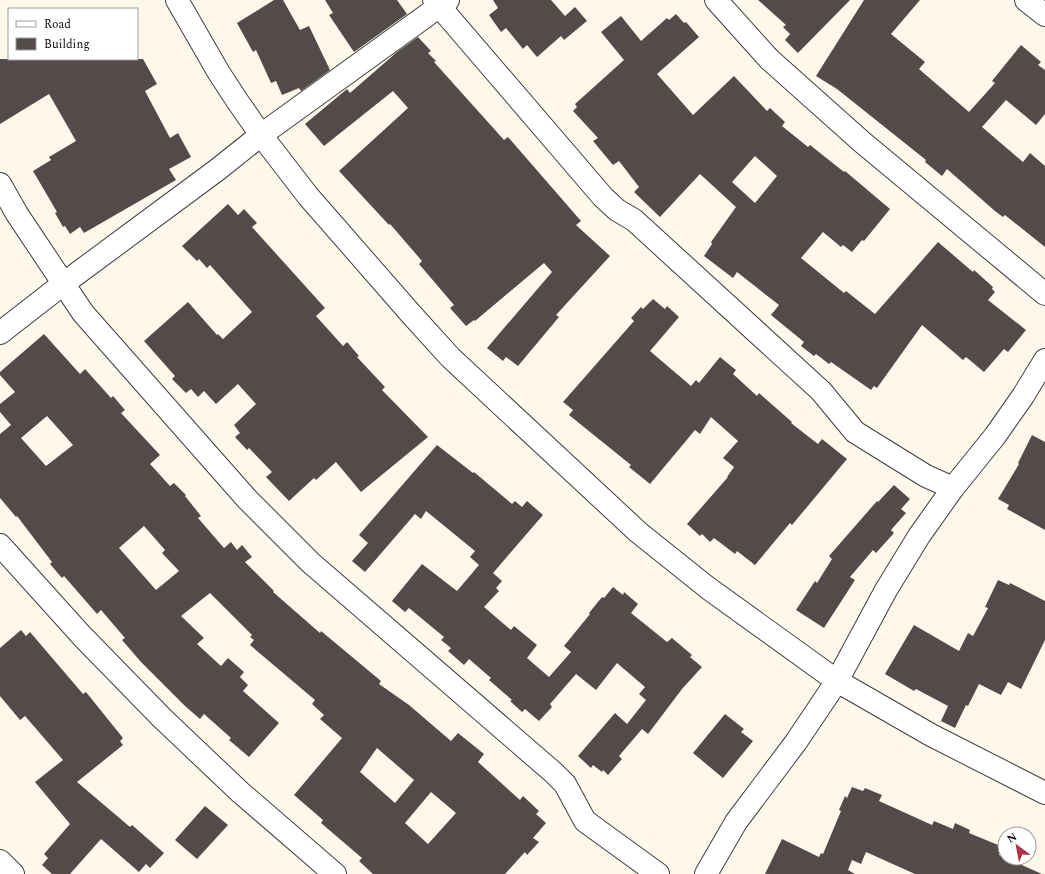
<svg xmlns="http://www.w3.org/2000/svg" width="1045" height="874" font-family="Spectral,serif">
<style>
.building{fill:#534b49;fill-rule:evenodd}
.lines{fill:none;stroke-linecap:round;stroke-linejoin:round}
.street-casing{stroke:#3f3f3f;stroke-width:24}
.street{stroke:#fff;stroke-width:22}
</style>
<rect width="100%" height="100%" fill="#fef8ec"/>
<g class="building">
<path d="M274,0H283L300,30L309,26L330,70L301,91L299,88L282,95L276,81L271,83L256,50L253,52L237,23Z"/>
<path d="M325,0H397L407,14L354,52L329,15L333,13Z"/>
<path d="M493,0H551L565,16L575,7L587,21L564,40L561,36L537,57L527,45L523,49L506,28L501,32L489,15L498,8Z"/>
<path d="M758,0H850L798,53L785,40L790,34L783,27L786,25Z"/>
<path d="M864,0H920L891,34L925,62L919,69L969,112L995,83L992,81L1021,45L1041,62L1038,65L1045,70V114L1036,125L1006,100L982,127L1023,162L1030,153L1045,166V247L1005,215L1003,217L995,211L947,169L942,176L925,162L926,160L837,89L816,76Z"/>
<path d="M676,14L684,23L686,22L699,37L657,74L693,115L734,76L767,111L770,108L785,122L782,126L808,147L810,145L844,172L845,171L890,209L864,241L862,240L852,252L843,245L841,247L823,232L801,258L844,293L846,291L875,314L938,242L973,272L974,270L993,287L992,289L995,292L988,300L1026,330L1008,352L1004,349L984,372L966,357L963,360L922,325L877,388L874,386L871,390L831,362L829,364L816,354L814,356L801,346L804,342L771,315L779,305L737,272L733,278L704,256L712,244L711,242L736,207L700,174L660,217L634,192L639,187L619,161L613,165L593,141L598,138L573,111L577,107L575,104L624,60L601,32L621,16L641,41L667,18L669,20ZM755,156L777,176L755,203L732,182Z"/>
<path d="M418,37L431,51L428,53L436,61L434,62L504,140L508,137L581,221L576,225L610,256L556,315L559,317L518,366L506,357L503,361L487,348L552,272L544,263L475,321L474,320L466,326L450,308L454,305L419,264L422,261L390,224L389,225L339,171L408,108L393,91L324,146L305,124L347,89L350,93L397,52Z"/>
<path d="M0,59H143L157,84L145,91L170,138L178,133L191,157L169,169L176,180L84,233L80,227L70,234L65,226L63,227L55,213L57,212L33,171L51,160L49,157L76,141L49,94L0,124Z"/>
<path d="M228,204L238,215L244,209L257,223L252,227L325,308L316,316L343,346L347,342L359,356L357,357L385,387L382,390L428,437L361,492L336,462L316,480L314,478L289,501L266,477L272,472L249,448L247,450L235,437L240,433L234,425L256,404L238,384L216,404L204,391L198,397L191,389L186,393L172,379L175,376L144,341L188,302L217,335L218,334L223,339L252,312L210,265L207,268L199,259L197,261L182,246Z"/>
<path d="M653,299L665,309L667,306L679,317L650,351L691,386L696,380L699,383L720,357L736,370L733,374L757,396L759,393L792,422L791,423L818,444L822,439L847,459L792,525L790,523L755,565L737,551L735,554L714,538L710,542L702,534L700,536L687,524L728,477H727L734,467L723,458L738,441L711,417L700,434L695,430L650,484L629,467L631,465L569,415L573,410L563,402L634,321L631,318L641,307L643,309Z"/>
<path d="M44,334L80,374L85,369L111,398L113,396L125,410L121,413L160,455L150,464L170,486L174,483L186,495L185,496L201,516L198,518L224,548L231,542L237,550L242,545L252,557L245,562L274,591L273,592L320,633L321,631L381,681L379,684L409,705L451,741L458,733L484,754L478,762L520,800L523,796L539,811L536,814L546,823L533,838L539,842L527,855L525,852L505,874H373L359,861L362,858L321,823L323,820L294,795L342,738L320,719L324,715L312,704L315,700L250,645L254,640L250,637L252,635L210,593L181,616L204,638L197,644L221,666L228,658L244,672L240,677L248,685L243,691L279,723L249,757L229,740L231,738L204,714L200,719L185,706L141,662L122,640L125,638L101,610L97,614L64,576L62,578L50,564L52,562L17,516L16,517L0,498V434L11,425L0,412V404L15,392L0,375V372ZM47,416L73,445L46,466L21,438ZM144,526L165,550L162,553L179,571L156,590L119,548ZM377,748L414,780L395,803L360,772ZM431,792L456,813L428,844L405,823Z"/>
<path d="M1032,435L1045,442V530L1007,509L1009,505L998,499L1019,464L1018,463Z"/>
<path d="M437,445L473,473L474,472L512,504L515,501L522,507L527,501L543,515L493,573L502,581L496,588L499,591L484,607L511,630L514,626L537,645L527,658L549,677L571,652L564,646L590,614L589,613L602,597L604,598L613,587L623,595L624,592L638,604L631,613L667,642L672,638L692,655L690,657L702,667L682,689L648,734L642,729L619,756L622,759L608,775L603,770L602,772L593,765L591,768L578,756L615,713L627,724L646,700L639,694L645,687L617,663L596,690L576,674L550,704L552,707L539,721L525,709L522,712L510,701L512,700L489,680L491,678L469,659L464,665L448,651L451,648L441,640L444,637L409,608L405,612L392,601L422,564L457,591L479,565L470,557L475,551L426,511L421,519L415,514L365,572L352,561L368,543L359,535Z"/>
<path d="M894,485L910,499L901,509L906,513L891,530L894,533L876,553L873,550L850,577L855,580L824,628L796,610L815,581L817,583L832,559L829,556L877,501L878,502Z"/>
<path d="M998,580L1009,585L1010,583L1045,601V640L1021,689L1008,682L1001,695L979,684L968,706L966,705L955,728L941,721L948,706L916,689L914,691L885,674L914,625L959,651L968,633L973,636L988,608L985,607Z"/>
<path d="M21,630L26,636L30,632L83,694L86,692L123,738L120,741L123,745L77,782L130,827L132,825L164,853L150,868L146,864L139,872L101,839L70,874H52L42,865L48,858L44,854L70,824L35,782L63,760L25,716L20,720L0,696V648Z"/>
<path d="M725,714L744,729L741,732L753,741L723,778L693,753Z"/>
<path d="M852,787L863,791L865,788L882,795L879,801L932,825L934,821L953,829L955,823L970,830L969,833L1003,847L999,855L1042,874H915L866,852L861,864L852,860L848,870L855,874H765L782,839L819,857L821,853L823,854L841,811L839,810L845,796L847,798Z"/>
<path d="M205,806L228,825L197,859L175,840Z"/>
</g>
<g class="lines">
<defs>
<g id="street">
<path d="M177,0L219,73L238,102L261,135L308,196L411,314L450,357L638,532L708,588L837,681L931,735L1045,793"/>
<path d="M434,0L603,197L617,210L634,220L821,391L855,432L926,476L953,488"/>
<path d="M716,0L769,59L862,142L1045,294"/>
<path d="M1026,0L1045,15"/>
<path d="M0,184L17,214L83,313L247,499L311,563L554,773L565,784L585,821L658,874"/>
<path d="M0,333L63,284L217,170L261,135L448,0"/>
<path d="M0,545L82,636L162,718L240,792L335,874"/>
<path d="M0,861L13,874"/>
<path d="M706,874L736,822L796,742L837,681L886,590L919,536L953,488L995,436L1023,396L1045,360"/>
</g>
</defs>
<use href="#street" class="street-casing"/>
<use href="#street" class="street"/>
</g>
<rect x="8" y="8" width="130" height="52" fill="#ffffff" stroke="#9e9e9e"/>
<rect x="16" y="21" width="20" height="6" fill="#ffffff" stroke="#9e9e9e"/>
<text x="44" y="28" font-size="12" fill="#0c0c0c">Road</text>
<rect x="16" y="38" width="20" height="12" fill="#534b49" stroke="#9e9e9e"/>
<text x="44" y="48" font-size="12" fill="#0c0c0c">Building</text>
<g transform="translate(1017 846) rotate(328)"><circle r="19" fill="#ffffff" stroke="#9e9e9e"/>
<path d="M0-3L7 15L0 10L-7 15Z" fill="#b12f47"/>
<text y="-6" font-size="11" font-weight="bold" text-anchor="middle" fill="#0c0c0c">N</text>
</g>
</svg>
